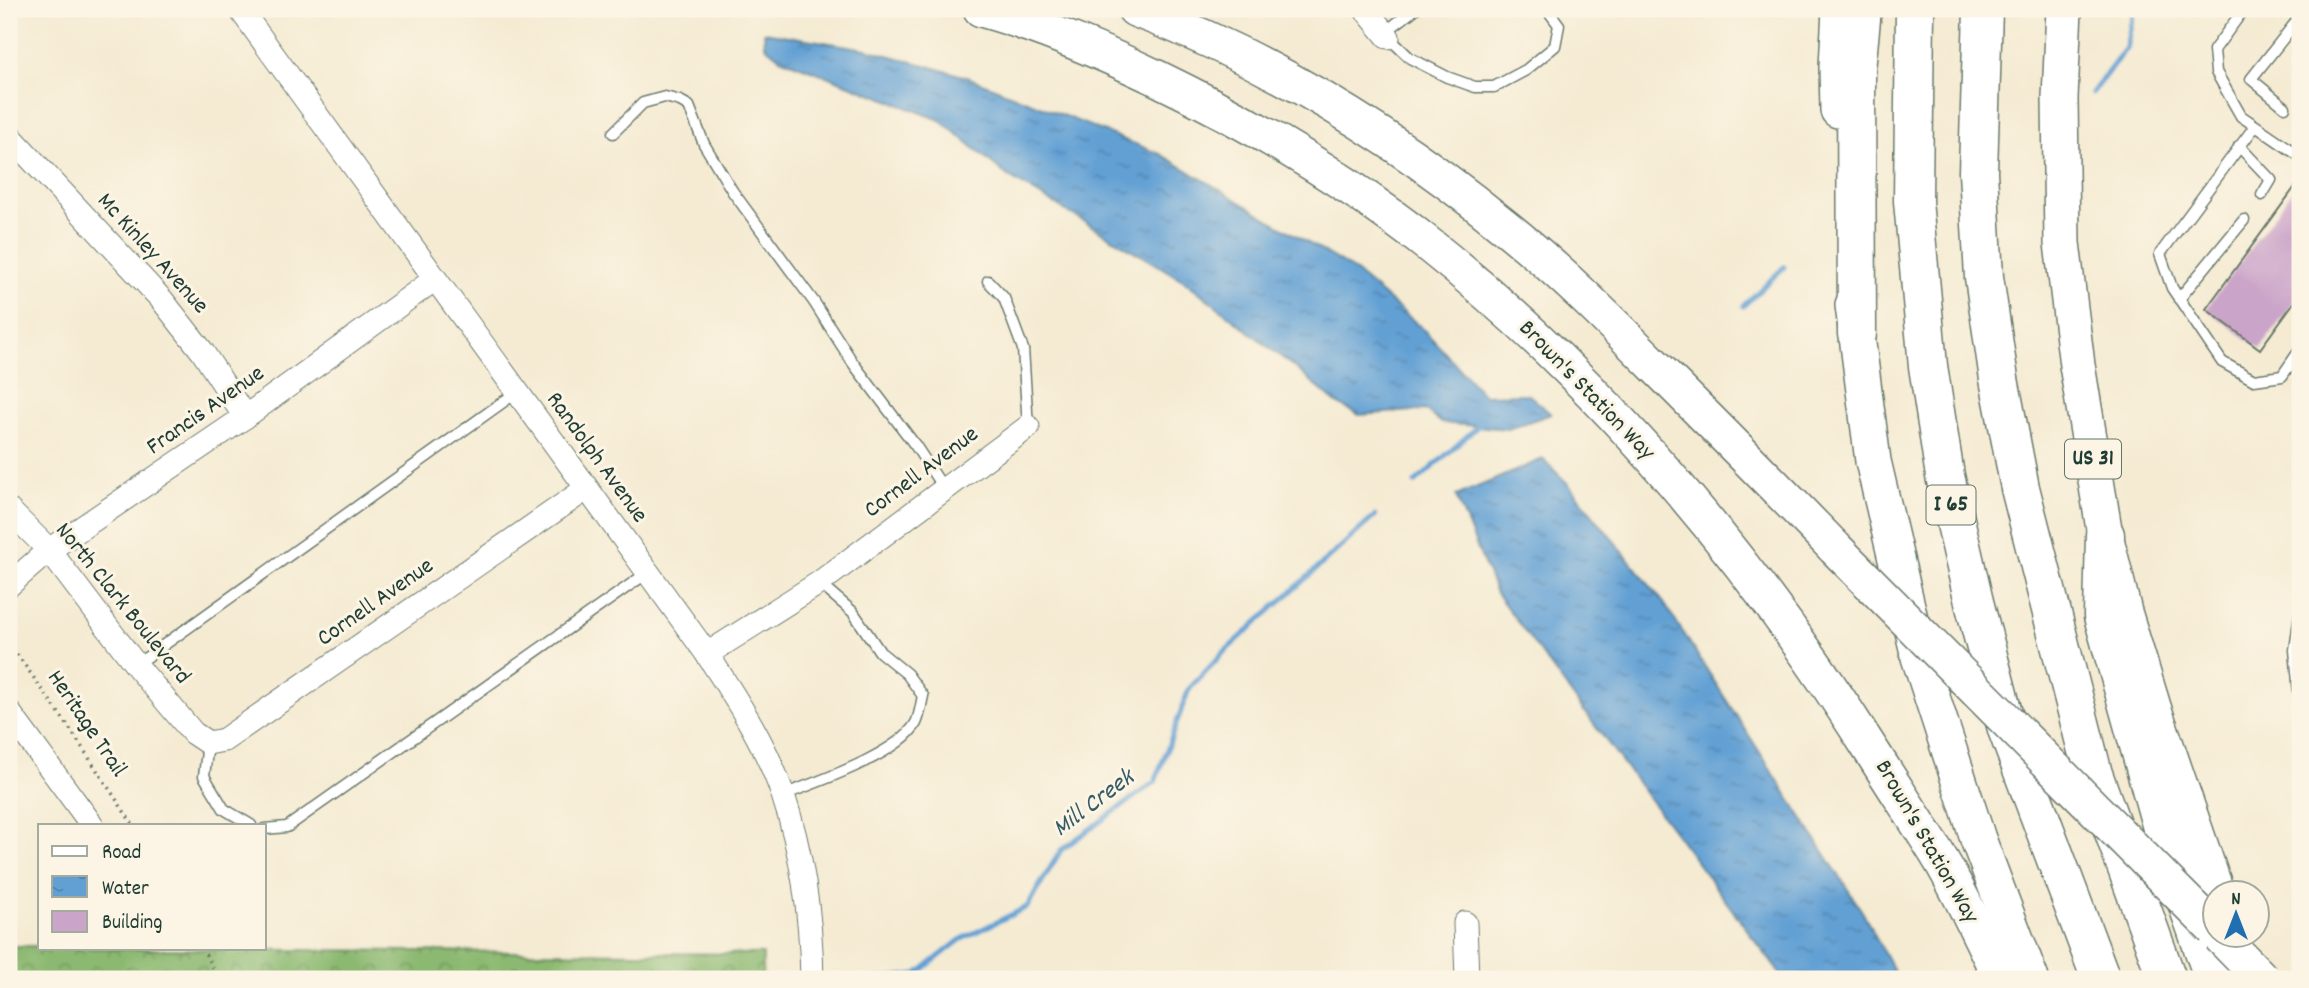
<svg xmlns="http://www.w3.org/2000/svg" width="2309" height="988" font-family="Dekko,sans-serif">
<style>
.forest{fill:url(#forest-crowns);stroke:#567b52;stroke-width:2}
.water{fill:url(#water-ripples);stroke:#406e84;stroke-width:2}
.lines{fill:none;stroke-linecap:round;stroke-linejoin:round}
.stream{stroke:#62a0d4;stroke-width:5}
.building{fill:#cba4c9}
.lane-casing{stroke:#6a7a6c;stroke-width:13}
.street-casing{stroke:#6a7a6c;stroke-width:25}
.primary-casing{stroke:#6a7a6c;stroke-width:38}
.highway-casing{stroke:#6a7a6c;stroke-width:41}
.path{stroke:#6a7a6c;stroke-width:3.5;stroke-dasharray:2 5;stroke-linecap:butt}
.lane{stroke:#fff;stroke-width:10}
.street{stroke:#fff;stroke-width:23}
.primary{stroke:#fff;stroke-width:35}
.highway{stroke:#fff;stroke-width:38}
.primary-bridge-casing{stroke:#6a7a6c;stroke-width:38;stroke-linecap:butt}
.primary-bridge{stroke:#fff;stroke-width:35}
.labels{text-anchor:middle;dominant-baseline:central;stroke-width:6;stroke-linejoin:round;paint-order:stroke}
.shield{fill:#fcf5e5;stroke:#617469;stroke-width:2}
.shield-label{font-size:23px;font-weight:bold;fill:#1f3d34}
.street-label{font-size:24px;fill:#1f3d34;stroke:#fcf5e5}
.water-label{font-size:26px;font-style:italic;fill:#335b64;stroke:#fcf5e5}
</style>
<defs>
<pattern id="forest-crowns" width="20" height="18" patternUnits="userSpaceOnUse" patternTransform="scale(1.75)"><rect width="20" height="18" fill="#8cb971"/><path d="M2 6a3 3 0 1 1 6 0M12 15a3 3 0 1 1 6 0" fill="none" stroke="#72985e"/></pattern>
<pattern id="water-ripples" width="26" height="14" patternUnits="userSpaceOnUse" patternTransform="scale(1.75)"><rect width="26" height="14" fill="#62a0d4"/><path d="M2 4q2-2 4 0t4 0M15 11q2-2 4 0t4 0" fill="none" stroke="#5084ad"/></pattern>
</defs>
<rect width="100%" height="100%" fill="#fcf5e5"/>
<filter id="ink" filterUnits="userSpaceOnUse"><feTurbulence type="fractalNoise" baseFrequency=".0143" numOctaves="2"/><feDisplacementMap in="SourceGraphic" scale="14" xChannelSelector="R" yChannelSelector="G"/><feConvolveMatrix kernelMatrix="1 2 1 2 8 2 1 2 1" color-interpolation-filters="sRGB"/></filter>
<filter id="wash" filterUnits="userSpaceOnUse"><feTurbulence type="fractalNoise" baseFrequency=".00686" numOctaves="4" result="noise"/><feDisplacementMap in="SourceGraphic" scale="28" xChannelSelector="R" yChannelSelector="G"/><feGaussianBlur stdDeviation="1.57" result="paint"/><feColorMatrix in="noise" values="0 0 0 0 0 0 0 0 0 0 0 0 0 0 0 0 0 1.4 0 .05"/><feComposite in="paint" operator="in"/></filter>
<g filter="url(#wash)">
<rect width="100%" height="100%" fill="#f5ebd3"/>
<path class="forest" d="M9,946H40V948L763,954L762,979H9Z"/>
<g class="water">
<path d="M764,32L866,49L967,77L1160,154L1352,269L1421,327L1484,395L1528,394L1551,414L1508,429L1442,423L1425,410L1359,415L1336,403L1299,371L1186,282L1009,177L940,120L780,58L765,46Z"/>
<path d="M1543,459L1568,484L1664,603L1863,913L1898,979H1784L1496,593L1456,496Z"/>
</g>
<g class="lines">
<g class="stream">
<path d="M2092,93L2126,48L2134,9"/>
<path d="M1743,306L1784,267"/>
<path d="M1415,483L1478,426L1483,424"/>
<path d="M878,979L917,974L960,940L1027,907L1061,850L1155,782L1189,689L1223,653L1375,516"/>
</g>
</g>
<g id="blocks">
<path class="building" d="M2300,180V294L2260,349L2206,309Z"/>
</g>
</g>
<g filter="url(#ink)">
<use href="#blocks" fill-opacity="0" stroke="#6a7a6c" stroke-width="2"/>
<g class="lines">
<defs>
<g id="lane">
<path d="M2244,9L2214,50L2216,72L2241,116L2300,156"/>
<path d="M1384,33L1415,9"/>
<path d="M1388,37L1410,58L1447,77L1475,87H1494L1526,70L1555,46L1559,25L1547,9"/>
<path d="M2285,107L2251,79L2300,17"/>
<path d="M2255,126L2160,254L2172,288L2222,362L2254,380L2282,376L2300,350"/>
<path d="M613,133L643,103L665,97L680,101L689,106L704,144L733,192L814,302L853,363L915,445L944,489"/>
<path d="M2239,146L2271,180L2262,195"/>
<path d="M988,281L1004,298L1023,349L1028,427"/>
<path d="M2179,299L2244,220"/>
<path d="M2300,614L2295,650L2300,704"/>
<path d="M136,665L517,392"/>
<path d="M208,743L204,776L224,809L251,825"/>
<path d="M783,795C817,782 899,754 916,723C920,715 921,704 923,696L907,674L880,652L853,612L819,583"/>
<path d="M264,829L287,827L647,573"/>
</g>
<g id="street">
<path d="M240,9L707,654C736,699 766,744 783,795C803,855 811,917 812,979"/>
<path d="M1365,9L1388,37"/>
<path d="M9,135L162,300L202,351L245,417"/>
<path d="M9,510L49,550L136,665L193,733L208,743L224,740L586,489"/>
<path d="M9,585L49,550L245,417L435,279"/>
<path d="M707,654L819,583L1028,427"/>
<path d="M9,712L92,825"/>
<path d="M1465,923L1467,979"/>
</g>
<g id="primary">
<path d="M981,9C1042,26 1100,51 1157,78C1252,124 1346,179 1429,245C1607,386 1755,566 1876,758C1898,793 1921,827 1942,862C1964,900 1982,940 2001,979"/>
<path d="M1135,9C1268,59 1394,136 1504,226C1558,269 1607,318 1656,367C1716,427 1776,487 1835,548"/>
<path d="M2064,9L2060,98L2062,243L2077,365L2105,535L2124,612L2154,710L2217,894"/>
<path d="M1838,110L1837,67L1840,9"/>
<path d="M1853,305L1873,461L1919,657L1978,839L2031,979"/>
</g>
<g id="highway">
<path d="M1915,9L1913,201L1928,366L1945,476L1974,602L2007,729L2101,979"/>
<path d="M1983,9L1978,172L1984,277L1999,379L2020,488L2093,774L2167,979"/>
<path d="M1857,334L1856,70L1862,9"/>
<path d="M2105,535L2103,616L2167,846L2214,979"/>
</g>
</defs>
<use href="#lane" class="lane-casing"/>
<use href="#street" class="street-casing"/>
<use href="#primary" class="primary-casing"/>
<use href="#highway" class="highway-casing"/>
<g class="path">
<path d="M9,643L66,723L133,825"/>
<path d="M202,948L220,979"/>
</g>
<use href="#lane" class="lane"/>
<use href="#street" class="street"/>
<use href="#primary" class="primary"/>
<use href="#highway" class="highway"/>
<defs>
<g id="primary-bridge">
<path d="M1835,548L2214,929"/>
<path d="M2220,936L2262,979"/>
</g>
</defs>
<use href="#primary-bridge" class="primary-bridge-casing"/>
<use href="#primary-bridge" class="primary-bridge"/>
</g>
</g>
<g class="labels">
<g class="shield">
<rect x="2065" y="439.5" width="56" height="39" rx="5"/>
<rect x="1926.5" y="485.5" width="49" height="39" rx="5"/>
</g>
<g class="shield-label">
<text x="2093" y="459">US 31</text>
<text x="1951" y="505">I 65</text>
</g>
<g class="street-label">
<text transform="translate(152 254) rotate(48)">Mc Kinley Avenue</text>
<text transform="translate(1586 391) rotate(46)">Brown's Station Way</text>
<text transform="translate(206 411) rotate(-35)">Francis Avenue</text>
<text transform="translate(596 458) rotate(54)">Randolph Avenue</text>
<text transform="translate(922 473) rotate(-37)">Cornell Avenue</text>
<text transform="translate(376 603) rotate(-35)">Cornell Avenue</text>
<text transform="translate(122 604) rotate(51)">North Clark Boulevard</text>
<text transform="translate(86 724) rotate(56)">Heritage Trail</text>
<text transform="translate(1926 842) rotate(60)">Brown's Station Way</text>
</g>
<g class="water-label">
<text transform="translate(1094 804) rotate(-37)">Mill Creek</text>
</g>
</g>
<rect width="2309" height="988" fill="none" stroke="#fcf5e5" stroke-width="35"/>
<rect x="38" y="824" width="228" height="126" fill="#fcf5e5" stroke="#a4ab9e" stroke-width="2"/>
<rect x="52" y="846" width="35" height="10" fill="#ffffff" stroke="#a4ab9e" stroke-width="2"/>
<text x="102" y="858" font-size="21" fill="#1f3d34">Road</text>
<rect x="52" y="876" width="35" height="21" fill="url(#water-ripples)" stroke="#a4ab9e" stroke-width="2"/>
<text x="102" y="894" font-size="21" fill="#1f3d34">Water</text>
<rect x="52" y="911" width="35" height="21" fill="#cba4c9" stroke="#a4ab9e" stroke-width="2"/>
<text x="102" y="928" font-size="21" fill="#1f3d34">Building</text>
<g transform="translate(2236 914)"><circle r="33" fill="#fcf5e5" stroke="#a4ab9e" stroke-width="2"/>
<path d="M0-5L12 26L0 18L-12 26Z" fill="#1f6fb2"/>
<text y="-10" font-size="19" font-weight="bold" text-anchor="middle" fill="#1f3d34">N</text>
</g>
</svg>
